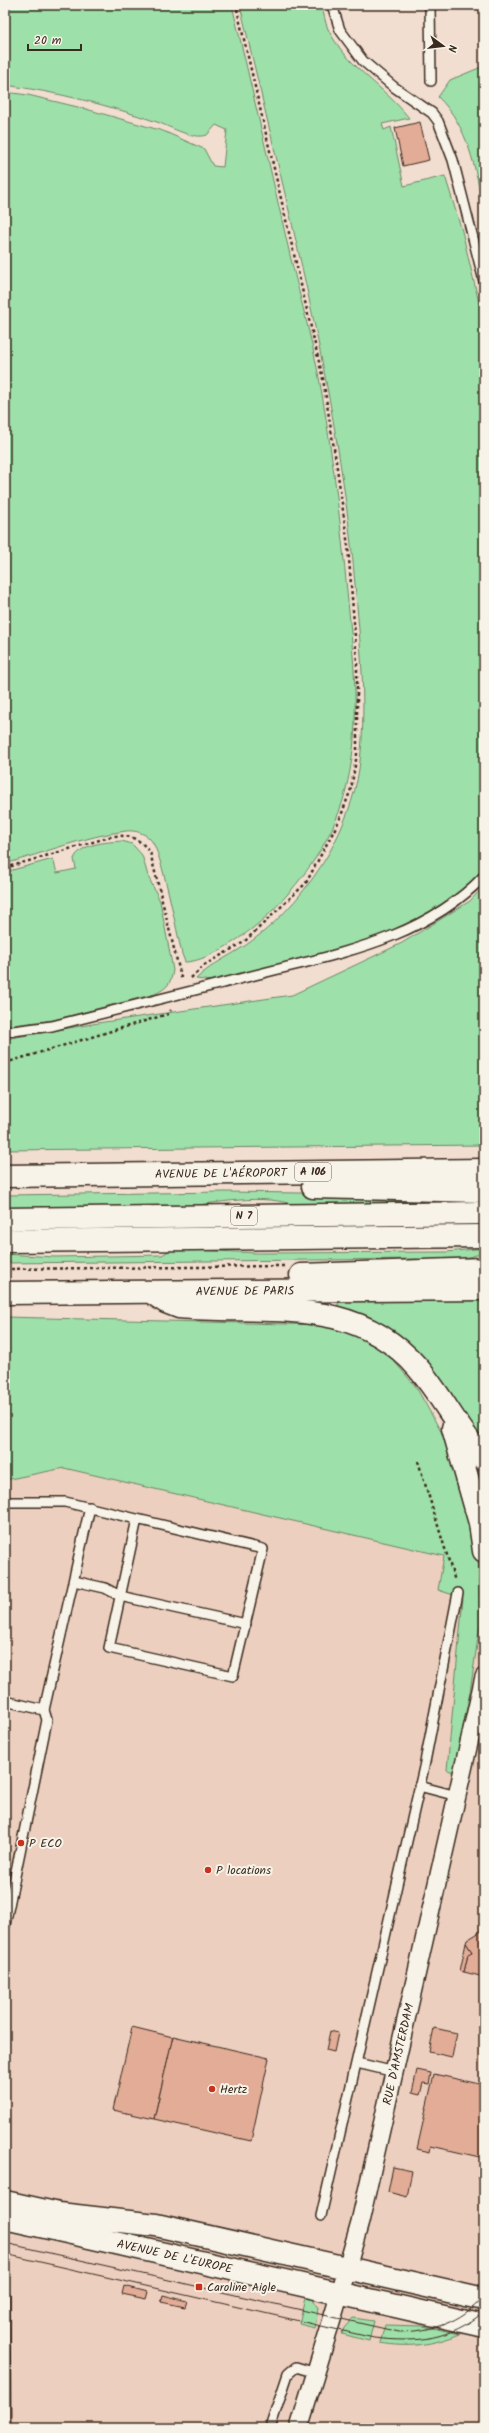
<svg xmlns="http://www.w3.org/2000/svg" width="489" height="2433" font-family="Kalam,sans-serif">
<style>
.built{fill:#eccfbf}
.green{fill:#9ee0aa;stroke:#6c8564}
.building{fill:#e2ac97;stroke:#3b2a1e}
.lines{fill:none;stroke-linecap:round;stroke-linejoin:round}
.lane-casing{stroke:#3b2a1e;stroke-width:12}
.street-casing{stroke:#3b2a1e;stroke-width:20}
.secondary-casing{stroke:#3b2a1e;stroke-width:25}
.highway-casing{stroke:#3b2a1e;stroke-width:25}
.path{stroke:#3b2a1e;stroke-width:2.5;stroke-dasharray:3 3;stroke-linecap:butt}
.lane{stroke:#f7f3e8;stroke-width:9}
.street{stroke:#f7f3e8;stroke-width:17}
.secondary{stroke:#f7f3e8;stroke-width:22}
.highway{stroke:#f7f3e8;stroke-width:22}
.tram{stroke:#3b2a1e;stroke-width:1}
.poi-dot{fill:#c8321e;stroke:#f7f3e8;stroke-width:1.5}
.labels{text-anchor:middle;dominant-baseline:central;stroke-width:4;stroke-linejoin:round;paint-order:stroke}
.shield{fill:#f7f3e8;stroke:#73665b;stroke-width:1}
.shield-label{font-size:11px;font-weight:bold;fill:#3b2a1e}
.street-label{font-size:12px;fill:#3b2a1e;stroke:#f7f3e8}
.poi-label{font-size:12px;fill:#3b2a1e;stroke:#f7f3e8;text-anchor:start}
</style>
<rect width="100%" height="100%" fill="#f1ded0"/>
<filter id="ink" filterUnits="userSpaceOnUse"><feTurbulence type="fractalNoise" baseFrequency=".025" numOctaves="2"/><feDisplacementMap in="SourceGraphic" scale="8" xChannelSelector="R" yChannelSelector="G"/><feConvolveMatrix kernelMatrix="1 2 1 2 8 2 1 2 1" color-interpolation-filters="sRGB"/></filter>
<g filter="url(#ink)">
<path class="built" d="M5,1394L484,1461V2428H5Z"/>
<g class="green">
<path d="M5,5H232C252,88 271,172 290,255C301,301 314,347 322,394C333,459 341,525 347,591C353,654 362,722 347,785C336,835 306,877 270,913C253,930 210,962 185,962L182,954C177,934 162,852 151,840C145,833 135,830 126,831C85,836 44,853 5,864V92L28,95L86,109L163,131L204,149L213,166L223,167L227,130L216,125L207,135C193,140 171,127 157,122C108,105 57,92 5,85Z"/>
<path d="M240,5H321C324,13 325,22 328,29C346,66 384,86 409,118L382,124L384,130L391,127L404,186L445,176L462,231L484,324V870L473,882L436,910L384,938L212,981L196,979C213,962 235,954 253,940C283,918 310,886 329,853C343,828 355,797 359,769C367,712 361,652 356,595C340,395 285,200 240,5Z"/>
<path d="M484,66V207C474,167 469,127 438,97L450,80Z"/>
<path d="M122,841L132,844L142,855L148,876L160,901L173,970C171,984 167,988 155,994L53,1020L5,1026V872L53,859L57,873L76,869L74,859C80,843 108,842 122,841Z"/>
<path d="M484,886V1145L5,1150V1039L104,1022L292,995L402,943L470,901Z"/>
<path d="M226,1192L448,1195L484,1198V1205L292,1204C252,1193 211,1205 170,1208C116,1212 60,1209 5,1209V1195Z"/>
<path d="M484,1248V1253L419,1270L418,1259L5,1263V1254L55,1257L162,1255L172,1249L258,1253L447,1252Z"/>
<path d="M484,1299V1444L451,1398L337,1309L339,1300Z"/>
<path d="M5,1317L325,1325L365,1339L388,1354L416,1387L457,1460L478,1553L480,1624L470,1692L454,1772L447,1770L463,1598L438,1590L444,1556L64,1468L5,1480Z"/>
<path d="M305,2298L313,2300L318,2308L315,2328L299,2324Z"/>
<path d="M353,2318L374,2321L369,2341L342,2334L344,2328Z"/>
<path d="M385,2325L423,2326L460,2334C433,2345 409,2348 380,2343Z"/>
</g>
<g class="building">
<path d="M420,122L429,160L403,166L395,128Z"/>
<path d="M484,1914V1977L464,1972L468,1954L472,1952L466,1943L467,1940L480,1932Z"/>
<path d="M466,1943L472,1952L468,1954L464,1972L460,1971Z"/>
<path d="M132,2027L173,2037L154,2119L113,2110Z"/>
<path d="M434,2028L457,2033L452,2057L429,2052Z"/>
<path d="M330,2031L338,2033L334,2052L326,2050Z"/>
<path d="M173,2036L269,2058L251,2141L154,2119Z"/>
<path d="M417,2070L431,2073L429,2084L423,2083L420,2095L412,2093Z"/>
<path d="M434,2074L484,2085V2158L431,2146L430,2152L417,2149Z"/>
<path d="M482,2157L484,2158V2179L478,2178Z"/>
<path d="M393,2167L412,2171L407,2197L388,2192Z"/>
<path d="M124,2286L148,2292L146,2299L122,2294Z"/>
<path d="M5,2293H10L11,2428H5Z"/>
<path d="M163,2295L187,2301L185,2307L161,2302Z"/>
</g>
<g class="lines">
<defs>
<g id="lane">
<path d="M332,5L340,30L363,61L394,87L432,113L438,121L453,160L484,281"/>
<path d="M430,5L431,81"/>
<path d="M5,1032L52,1026C120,1009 187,992 255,975C336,954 423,940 484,876"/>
<path d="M5,1502H65L263,1549L233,1676L109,1648L137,1519"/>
<path d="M74,1581L105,1588L120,1596L246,1624"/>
<path d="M5,1701L44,1710"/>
<path d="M419,1786L457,1796"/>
<path d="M5,1925L47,1720L44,1710L90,1507"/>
<path d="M357,2063L395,2072"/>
<path d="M321,2216L424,1767L458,1593"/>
<path d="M270,2428L288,2374L296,2367L316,2373"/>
</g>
<g id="street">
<path id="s1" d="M299,2428L340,2293L360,2222L484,1677"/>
</g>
<g id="secondary">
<path d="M5,2202L59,2214L156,2225L484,2299"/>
<path id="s2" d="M5,2218L484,2326"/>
</g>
<g id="highway">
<path id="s3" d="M5,1176L484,1170"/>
<path d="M313,1187L484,1191"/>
<path d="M5,1219L484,1213"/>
<path d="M5,1241L484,1236"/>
<path d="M301,1275L484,1269"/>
<path id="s4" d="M5,1293L484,1289"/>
<path d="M154,1294L166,1302L179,1307C266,1315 353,1293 418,1368C442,1396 459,1431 484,1459"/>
<path d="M453,1428L480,1523L484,1551"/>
</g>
</defs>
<use href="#lane" class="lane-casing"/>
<use href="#street" class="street-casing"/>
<use href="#secondary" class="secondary-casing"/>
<use href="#highway" class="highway-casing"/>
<g class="path">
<path d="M5,868L113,836C130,835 139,838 150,852L182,981"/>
<path d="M191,978L206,964L244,942L306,883L339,821L351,789L357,754V662L348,546L336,461L323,379L236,5"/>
<path d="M5,1063L168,1014L171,1010"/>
<path d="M5,1269L285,1266"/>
<path d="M418,1461L455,1581"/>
</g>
<use href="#lane" class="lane"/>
<use href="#street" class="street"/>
<use href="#secondary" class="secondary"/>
<use href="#highway" class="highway"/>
<g class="tram">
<path d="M5,2243L399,2332C434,2331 459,2323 484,2297"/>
<path d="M5,2254L374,2338C418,2343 449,2340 484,2312"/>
</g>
</g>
</g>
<g class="poi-dot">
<circle cx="21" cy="1843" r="4"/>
<circle cx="208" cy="1870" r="4"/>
<circle cx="212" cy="2089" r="4"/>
<rect x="195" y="2283" width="8" height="8" rx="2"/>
</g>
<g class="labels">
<g class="shield">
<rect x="295" y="1163" width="36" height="18" rx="3"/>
<rect x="231" y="1207" width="26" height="18" rx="3"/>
</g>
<g class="shield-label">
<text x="313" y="1172">A 106</text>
<text x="244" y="1216">N 7</text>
</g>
<g class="street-label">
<text stroke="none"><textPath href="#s3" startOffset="216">AVENUE DE L'AÉROPORT</textPath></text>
<text stroke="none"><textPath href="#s4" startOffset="240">AVENUE DE PARIS</textPath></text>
<text stroke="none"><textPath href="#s1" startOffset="387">RUE D'AMSTERDAM</textPath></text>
<text stroke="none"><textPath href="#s2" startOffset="174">AVENUE DE L'EUROPE</textPath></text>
</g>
<g class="poi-label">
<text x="29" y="1843">P ECO</text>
<text x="216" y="1870">P locations</text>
<text x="220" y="2089">Hertz</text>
<text x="207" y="2287">Caroline Aigle</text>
</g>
</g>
<rect width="489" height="2433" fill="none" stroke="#f7f3e8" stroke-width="20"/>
<rect x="10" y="10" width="469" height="2413" fill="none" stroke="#3b2a1e" stroke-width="1.5" filter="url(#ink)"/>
<g transform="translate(443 46) rotate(105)" stroke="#f7f3e8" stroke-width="3" paint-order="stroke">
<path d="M0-3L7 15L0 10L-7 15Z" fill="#3b2a1e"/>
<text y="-6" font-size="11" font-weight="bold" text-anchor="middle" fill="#3b2a1e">N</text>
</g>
<path d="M28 44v6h53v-6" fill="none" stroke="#3b2a1e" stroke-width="2"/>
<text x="34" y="44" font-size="12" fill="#3b2a1e" stroke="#f7f3e8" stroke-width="3" paint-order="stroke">20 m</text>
</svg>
